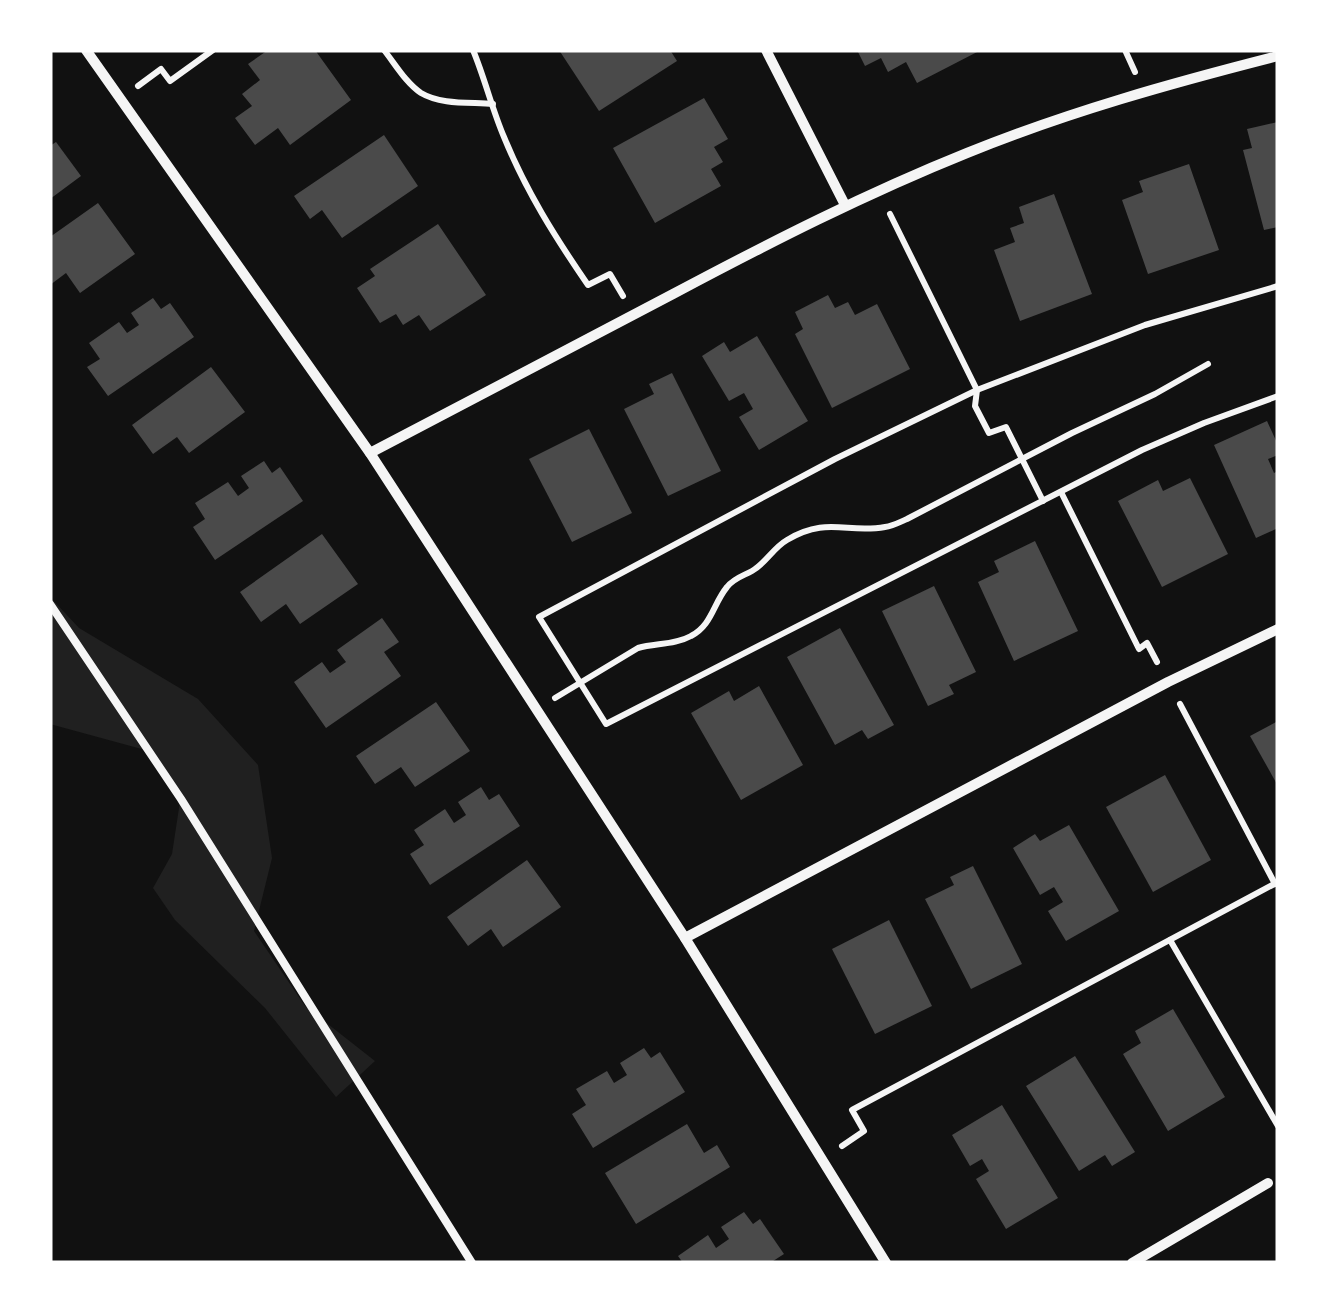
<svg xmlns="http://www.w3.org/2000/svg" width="1328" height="1313" font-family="'Noto Sans',sans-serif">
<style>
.green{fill:#202020}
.building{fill:#4a4a4a}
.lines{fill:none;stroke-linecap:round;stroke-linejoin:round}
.path{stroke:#f5f5f5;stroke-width:6}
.service{stroke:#f5f5f5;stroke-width:8}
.minor{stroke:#f5f5f5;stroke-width:10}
</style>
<rect width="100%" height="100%" fill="#111"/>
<path class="green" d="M50,597L79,628L198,699L258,765L272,858L254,931L305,1006L375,1061L336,1097L265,1008L175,920L153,888L172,854L181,795L149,751L50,724Z"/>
<g class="building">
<path d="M268,50H315L351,100L290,145L278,128L255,145L235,118L252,106L242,94L260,80L248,64Z"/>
<path d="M559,50H670L677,61L599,111Z"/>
<path d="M857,50H981L917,83L906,62L888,72L881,58L865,66Z"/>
<path d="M704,98L728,139L714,147L723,162L711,169L721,186L655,223L613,148Z"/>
<path d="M1278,122V227L1264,230L1243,150L1252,148L1247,129Z"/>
<path d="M384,135L418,186L342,238L322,210L310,219L294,196Z"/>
<path d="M56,142L81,176L50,199V146Z"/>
<path d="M1189,164L1219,250L1148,274L1122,200L1143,192L1139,181Z"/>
<path d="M1054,194L1092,294L1020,321L994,250L1015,242L1010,228L1024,223L1019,207Z"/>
<path d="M98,203L135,254L80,293L66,273L50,285V237Z"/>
<path d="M438,224L486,295L430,331L419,315L403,325L396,314L380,323L357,288L375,276L370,269Z"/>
<path d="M828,295L835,308L848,302L855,315L877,304L910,369L832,408L795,334L803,329L795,312Z"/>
<path d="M153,298L161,309L170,303L194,337L108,396L87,367L100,359L89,343L119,322L127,333L139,325L131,313Z"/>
<path d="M757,336L808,421L759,450L739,417L753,409L744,393L729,401L702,356L724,342L730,352Z"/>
<path d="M211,367L245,412L189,453L177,437L153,454L132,425Z"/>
<path d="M672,373L721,471L668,496L624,409L654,394L649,384Z"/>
<path d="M1267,421L1278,445V455L1268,459L1274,473L1278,471V528L1256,538L1214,445Z"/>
<path d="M589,429L632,513L572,542L529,459Z"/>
<path d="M264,461L272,473L280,467L303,501L215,560L193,527L205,519L195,503L228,482L238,496L249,488L241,476Z"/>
<path d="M1190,478L1228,554L1162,587L1118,501L1158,480L1163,491Z"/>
<path d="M322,534L358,584L300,624L286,604L261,622L240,592Z"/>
<path d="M1035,541L1078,631L1014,661L978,582L999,572L994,561Z"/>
<path d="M934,586L976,672L949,685L954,694L928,706L882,611Z"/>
<path d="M382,618L399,642L384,652L401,676L326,728L294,682L322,662L330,673L346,662L337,650Z"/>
<path d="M840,628L894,725L868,739L862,730L835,745L787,657Z"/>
<path d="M759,686L803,765L741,800L691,713L729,691L734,701Z"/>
<path d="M436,702L470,751L415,787L401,767L375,784L356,756Z"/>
<path d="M1278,721V786L1250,736Z"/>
<path d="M1165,775L1211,860L1153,892L1106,807Z"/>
<path d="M481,787L489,800L499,794L520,826L430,885L410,854L424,845L414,830L445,809L454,823L466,815L458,802Z"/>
<path d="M1069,825L1119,911L1066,941L1048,911L1063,902L1054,887L1040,895L1013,848L1035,834L1040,841Z"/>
<path d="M527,860L561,907L503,947L491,929L468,946L447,917Z"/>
<path d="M973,866L1022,964L971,989L925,899L954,885L950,877Z"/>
<path d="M889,920L932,1006L875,1034L832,949Z"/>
<path d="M1173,1009L1225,1097L1168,1131L1123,1054L1141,1043L1135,1031Z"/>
<path d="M644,1048L651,1058L660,1052L685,1092L593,1148L572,1114L586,1105L576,1089L607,1071L614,1083L627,1075L620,1063Z"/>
<path d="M1075,1056L1135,1152L1112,1166L1105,1155L1079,1171L1026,1086Z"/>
<path d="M1002,1105L1058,1198L1006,1229L976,1179L989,1171L982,1159L970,1166L952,1135Z"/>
<path d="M687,1124L704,1153L717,1145L730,1167L636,1224L605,1173Z"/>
<path d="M744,1212L753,1224L760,1219L784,1254L770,1263H683L678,1256L708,1235L716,1248L729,1239L721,1227Z"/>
</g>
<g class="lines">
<g class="path">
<path d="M384,50C395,64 406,83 421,93C441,105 471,102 493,104"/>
<path d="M473,50C485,79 492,109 504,137C526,191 555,237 588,285L610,274L623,296"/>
<path d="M1125,50L1135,72"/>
<path d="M138,86L161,69L170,81L213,50"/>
<path d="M890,214L977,390L975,406L989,433L1006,427L1043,501"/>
<path d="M1278,286L1145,325L977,390L835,459L539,617L606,724L1142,450L1204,423L1278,396"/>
<path d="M1061,492L1139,649L1147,643L1157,662"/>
<path d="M555,698L638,648C655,643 675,645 691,636C712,625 713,604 727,587C734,578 743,576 752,571C766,563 773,548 787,540C827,516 847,534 885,527C893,526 900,522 907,519L1072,433L1155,394L1208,364"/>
<path d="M1180,704L1275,884"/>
<path d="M1170,940L1278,1126"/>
<path d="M842,1146L864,1131L852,1110L1278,882"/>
</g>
<path class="service" d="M50,604L181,799L472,1263"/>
<g class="minor">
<path d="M86,50L370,453L685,938L886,1263"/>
<path d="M766,50L845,205"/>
<path d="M370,453C471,400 572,347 673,294C769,243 865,194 967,153C1068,112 1172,83 1278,56"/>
<path d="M685,938L1168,682L1278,629"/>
<path d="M1132,1263L1268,1183"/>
</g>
</g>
<rect width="1328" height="1313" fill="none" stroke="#ffffff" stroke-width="105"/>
</svg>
